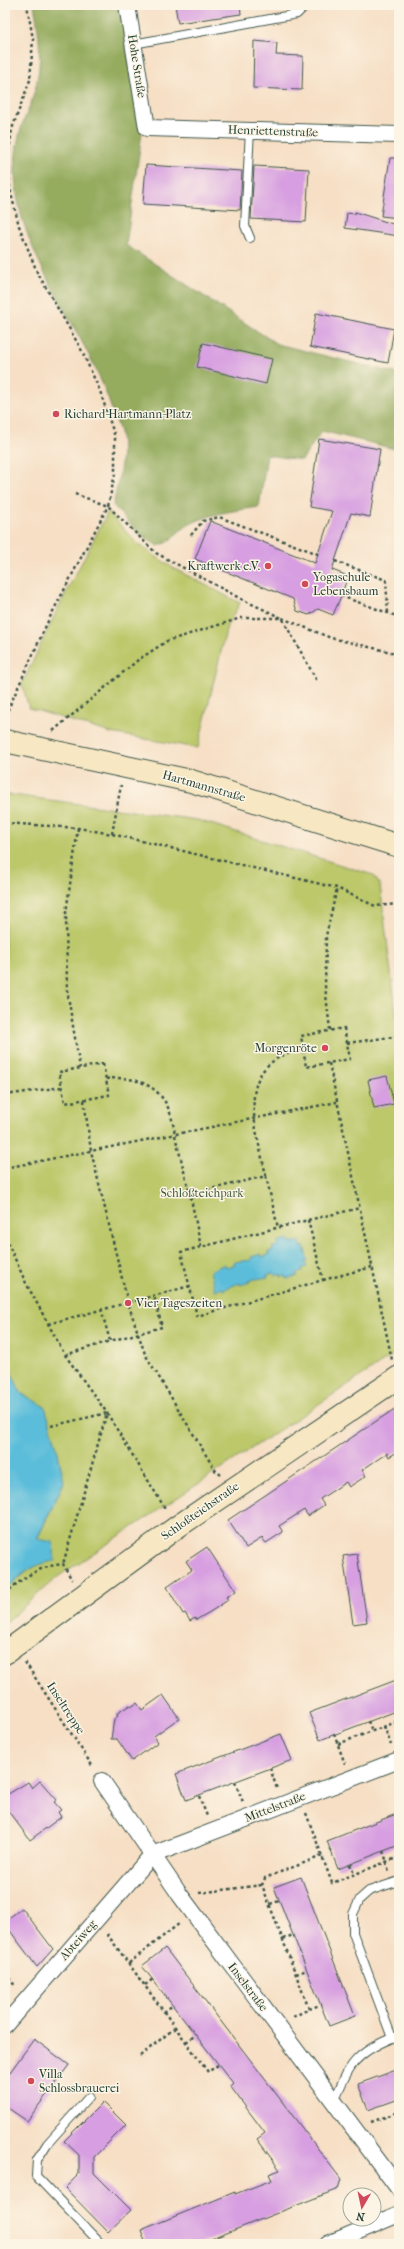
<svg xmlns="http://www.w3.org/2000/svg" width="404" height="2249" font-family="'IM FELL French Canon',serif">
<style>
.green{fill:#bcc86a;stroke:#6e824f}
.forest{fill:#95ac5e;stroke:#5a7449}
.water{fill:#5cbdda;stroke:#3e7d87}
.building{fill:#d79fe1}
.lines{fill:none;stroke-linecap:round;stroke-linejoin:round}
.service-casing{stroke:#3f554a;stroke-width:10}
.minor-casing{stroke:#3f554a;stroke-width:18}
.secondary-casing{stroke:#3f554a;stroke-width:24}
.path{stroke:#3f554a;stroke-width:2.5;stroke-dasharray:3 3;stroke-linecap:butt}
.service{stroke:#fff;stroke-width:8}
.minor{stroke:#fff;stroke-width:16}
.secondary{stroke:#f7e8c3;stroke-width:22}
.poi-dot{fill:#d1495b;stroke:#fcf5e5;stroke-width:1.5}
.labels{text-anchor:middle;dominant-baseline:central;stroke-width:3;stroke-linejoin:round;paint-order:stroke}
.street-label{font-size:12px;fill:#1f3d34;stroke:#fcf5e5}
.poi-label{font-size:12px;fill:#1f3d34;stroke:#fcf5e5;text-anchor:start}
.park-label{font-size:12px;fill:#3e593f;stroke:#fcf5e5}
</style>
<rect width="100%" height="100%" fill="#fcf5e5"/>
<filter id="ink" filterUnits="userSpaceOnUse"><feTurbulence type="fractalNoise" baseFrequency=".025" numOctaves="2"/><feDisplacementMap in="SourceGraphic" scale="8" xChannelSelector="R" yChannelSelector="G"/><feConvolveMatrix kernelMatrix="1 2 1 2 8 2 1 2 1" color-interpolation-filters="sRGB"/></filter>
<filter id="wash" filterUnits="userSpaceOnUse"><feTurbulence type="fractalNoise" baseFrequency=".012" numOctaves="4" result="noise"/><feDisplacementMap in="SourceGraphic" scale="16" xChannelSelector="R" yChannelSelector="G"/><feGaussianBlur stdDeviation="0.9" result="paint"/><feColorMatrix in="noise" values="0 0 0 0 0 0 0 0 0 0 0 0 0 0 0 0 0 1.4 0 .05"/><feComposite in="paint" operator="in"/></filter>
<g filter="url(#wash)">
<rect width="100%" height="100%" fill="#f6dfc5"/>
<g class="green">
<path d="M108,512L138,544L173,568L240,603L227,626L198,748L111,733L29,708L22,684L59,606Z"/>
<path d="M5,794L198,820L373,875L380,885L399,1036V1351L56,1578L5,1623V1591L18,1578L40,1563L37,1540L64,1482L56,1444L45,1407L21,1393L5,1359Z"/>
</g>
<path class="forest" d="M34,5H119L142,133L126,245L277,344L399,374V450L322,431L302,460L267,455L259,507C233,511 202,514 181,530C171,538 172,541 158,546L138,533L113,505C118,483 124,459 121,436C119,427 115,418 112,410C91,343 44,288 23,221C14,192 12,161 20,132C24,117 32,104 35,89C43,61 39,33 34,5Z"/>
<g class="water">
<path d="M289,1239V1242H300L301,1247L304,1246L308,1261L305,1262L307,1267L302,1268L303,1271L297,1273L298,1276L287,1279L286,1276L281,1277L280,1274L275,1276L274,1273L267,1275L268,1277L250,1280V1282L240,1285L239,1283L223,1290L222,1288L215,1290L210,1271L225,1264L226,1267L234,1265V1262L252,1260L251,1257L261,1254L262,1257L269,1255L268,1252L273,1250L272,1247L278,1246L277,1242Z"/>
<path d="M5,1359L21,1393L45,1407L56,1444L64,1482L37,1539L53,1542L55,1561C32,1564 21,1574 5,1591Z"/>
</g>
<g id="blocks">
<g class="building">
<path d="M175,5H240L241,14L178,23Z"/>
<path d="M254,41L277,43L276,55L303,56L302,90L253,88Z"/>
<path d="M390,158H399V218L381,216Z"/>
<path d="M146,165L242,171L240,210L143,204Z"/>
<path d="M254,166L309,169L306,222L251,219Z"/>
<path d="M355,212L399,226V236L345,228L347,213L355,214Z"/>
<path d="M316,313L394,329L388,363L310,347Z"/>
<path d="M203,343L272,359L266,384L197,367Z"/>
<path d="M319,439L380,449L370,517L351,513L332,570L348,576L341,596L333,615L318,609L309,615L297,611L293,599L195,559L210,521L315,563L332,511L309,507Z"/>
<path d="M387,1076L394,1104L374,1108L368,1080Z"/>
<path d="M399,1406V1451L389,1457L387,1453L362,1470L366,1476L349,1487L346,1482L320,1499L324,1505L308,1516L304,1510L279,1526L283,1532L266,1543L262,1538L246,1548L228,1520Z"/>
<path d="M207,1547L236,1591L226,1597L228,1600L213,1610L196,1620L195,1618L190,1621L185,1613L183,1614L167,1587L192,1570L186,1561Z"/>
<path d="M357,1554L367,1622L353,1624L343,1556Z"/>
<path d="M399,1679V1710L320,1740L309,1713Z"/>
<path d="M163,1695L179,1718L154,1736L158,1742L132,1761L117,1739H111L114,1719L118,1716L116,1714L130,1705L131,1707L137,1703L142,1710Z"/>
<path d="M281,1734L292,1760L186,1800L176,1774Z"/>
<path d="M40,1781L57,1800L54,1802L61,1810L58,1812L61,1817L30,1840L5,1807V1796L28,1782L32,1788Z"/>
<path d="M399,1813V1845L338,1869L327,1841Z"/>
<path d="M301,1877L355,2016L329,2026L274,1887Z"/>
<path d="M22,1908L53,1949L37,1967L5,1924V1921Z"/>
<path d="M165,1948L341,2179L338,2189L199,2244H146L141,2230L235,2192V2194L272,2180L269,2174L280,2170L257,2139L265,2133L230,2086L233,2083L142,1966Z"/>
<path d="M34,2039L69,2065L27,2121L5,2106V2079Z"/>
<path d="M399,2069V2099L368,2110L358,2084Z"/>
<path d="M103,2102L126,2125L94,2157V2173L131,2210L108,2232L65,2188L79,2174V2155L64,2141Z"/>
</g>
</g>
</g>
<g filter="url(#ink)">
<use href="#blocks" fill-opacity="0" stroke="#3f554a" stroke-width="1"/>
<g class="lines">
<defs>
<g id="service">
<path d="M133,44L297,14L306,5"/>
<path d="M250,130L245,226L250,238"/>
<path d="M399,1881L369,1891L360,1899L353,1914V1933L392,2038L399,2036"/>
<path d="M89,2097L47,2144L37,2160L36,2176L101,2244"/>
<path d="M334,2102C348,2066 355,2053 392,2038"/>
</g>
<g id="minor">
<path d="M127,5L147,128L399,135"/>
<path d="M102,1781L180,1895L399,2189"/>
<path d="M5,2025L152,1855L399,1760"/>
<path d="M328,2244L399,2214"/>
</g>
<g id="secondary">
<path d="M5,741L191,781L399,846"/>
<path d="M5,1653L177,1527L399,1377"/>
</g>
</defs>
<use href="#service" class="service-casing"/>
<use href="#minor" class="minor-casing"/>
<use href="#secondary" class="secondary-casing"/>
<g class="path">
<path d="M398,228L399,229"/>
<path d="M75,494L108,506L156,553L243,600L282,618L317,681"/>
<path d="M191,535L203,521L219,517L318,554"/>
<path d="M335,561L386,580L388,613"/>
<path d="M341,596L399,617"/>
<path d="M5,716L49,619L108,506L115,474V437L100,391L81,349L37,272L19,226L10,189L8,158L12,129L30,80L33,39L27,5"/>
<path d="M53,731L138,660L167,641L241,618H282L331,638L399,654"/>
<path d="M5,823L78,828L112,834L337,888L375,906L399,904"/>
<path d="M78,828L66,913L67,990L80,1068"/>
<path d="M112,834L121,785"/>
<path d="M344,1028L350,1059L306,1067L301,1036Z"/>
<path d="M330,1030L325,986L326,936L337,888"/>
<path d="M347,1043L399,1036"/>
<path d="M329,1063L392,1360"/>
<path d="M103,1064L109,1095L65,1103L59,1072Z"/>
<path d="M106,1079C132,1075 159,1084 169,1110C173,1120 174,1130 176,1140C181,1158 185,1176 190,1194"/>
<path d="M5,1095L62,1087"/>
<path d="M84,1100L91,1151L128,1303L145,1354L215,1470L221,1475"/>
<path d="M5,1168L337,1102"/>
<path d="M266,1176C256,1127 231,1062 303,1050"/>
<path d="M308,1220L323,1280L197,1316L181,1252Z"/>
<path d="M308,1220L360,1208"/>
<path d="M5,1237L26,1283L65,1355L107,1413L166,1510"/>
<path d="M201,1247L190,1194L266,1176L278,1228"/>
<path d="M323,1280L372,1267"/>
<path d="M101,1309L110,1341L162,1327L154,1296"/>
<path d="M48,1324L190,1286"/>
<path d="M65,1355L110,1341"/>
<path d="M51,1426L107,1413L63,1564"/>
<path d="M5,1594C22,1578 39,1566 63,1564L72,1580"/>
<path d="M25,1662L93,1767"/>
<path d="M368,1721L372,1731"/>
<path d="M384,1726L391,1745"/>
<path d="M334,1734L345,1764"/>
<path d="M338,1744L399,1721"/>
<path d="M270,1768L277,1789"/>
<path d="M235,1782L243,1802"/>
<path d="M199,1796L207,1816"/>
<path d="M306,1813L332,1883L399,1857"/>
<path d="M383,1851L387,1862"/>
<path d="M386,1862L389,1871"/>
<path d="M350,1864L354,1874"/>
<path d="M199,1893L262,1885"/>
<path d="M270,1904L279,1901"/>
<path d="M107,1934L208,2072L218,2065"/>
<path d="M283,1939L293,1935"/>
<path d="M129,1963L180,1923"/>
<path d="M5,1973L16,1987"/>
<path d="M296,1974L307,1970"/>
<path d="M145,1985L153,1979"/>
<path d="M309,2009L320,2005"/>
<path d="M164,2012L173,2005"/>
<path d="M293,2017L309,2009L262,1885L265,1878L322,1856"/>
<path d="M186,2042L196,2035"/>
<path d="M140,2056L176,2027"/>
<path d="M371,2122L399,2112"/>
</g>
<use href="#service" class="service"/>
<use href="#minor" class="minor"/>
<use href="#secondary" class="secondary"/>
</g>
</g>
<g class="poi-dot">
<circle cx="56" cy="414" r="4"/>
<circle cx="268" cy="566" r="4"/>
<circle cx="305" cy="584" r="4"/>
<circle cx="325" cy="1048" r="4"/>
<circle cx="128" cy="1303" r="4"/>
<circle cx="31" cy="2081" r="4"/>
</g>
<g class="labels">
<g class="street-label">
<text transform="translate(137 66) rotate(81)">Hohe Straße</text>
<text transform="translate(273 131) rotate(2)">Henriettenstraße</text>
<text transform="translate(204 786) rotate(16)">Hartmannstraße</text>
<text transform="translate(200 1511) rotate(-35)">Schloßteichstraße</text>
<text transform="translate(66 1708) rotate(57)">Inseltreppe</text>
<text transform="translate(275 1807) rotate(-21)">Mittelstraße</text>
<text transform="translate(78 1940) rotate(-49)">Abteiweg</text>
<text transform="translate(248 1987) rotate(53)">Inselstraße</text>
</g>
<g class="poi-label">
<text x="64" y="414">Richard-Hartmann-Platz</text>
<text x="260" y="566" text-anchor="end">Kraftwerk e.V.</text>
<text x="313" y="577">Yogaschule<tspan x="313" dy="14">Lebensbaum</tspan></text>
<text x="317" y="1048" text-anchor="end">Morgenröte</text>
<text x="136" y="1303">Vier Tageszeiten</text>
<text x="39" y="2074">Villa<tspan x="39" dy="14">Schlossbrauerei</tspan></text>
</g>
<g class="park-label">
<text x="202" y="1193">Schloßteichpark</text>
</g>
</g>
<rect width="404" height="2249" fill="none" stroke="#fcf5e5" stroke-width="20"/>
<g transform="translate(362 2207) rotate(189)"><circle r="19" fill="#fcf5e5" stroke="#a4ab9e"/>
<path d="M0-3L7 15L0 10L-7 15Z" fill="#d1495b"/>
<text y="-6" font-size="11" font-weight="bold" text-anchor="middle" fill="#1f3d34">N</text>
</g>
</svg>
